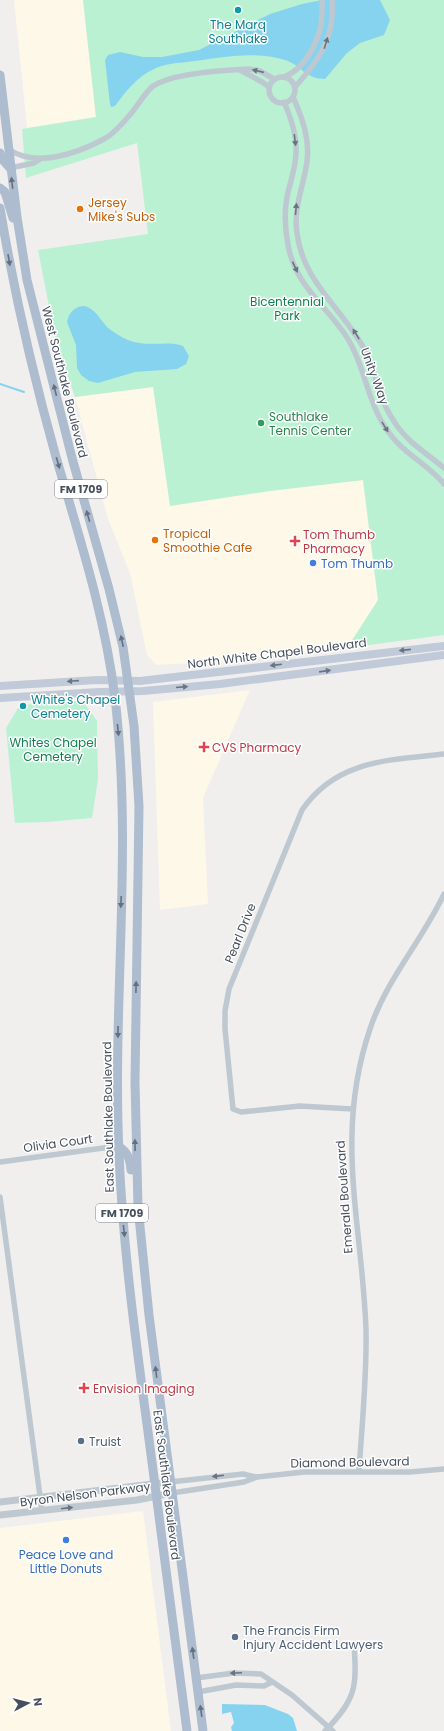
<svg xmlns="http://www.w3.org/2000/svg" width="444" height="1731" font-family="Poppins,sans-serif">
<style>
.commercial{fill:#fdf8e7}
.green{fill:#bbf1d3}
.water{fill:#86d3f0}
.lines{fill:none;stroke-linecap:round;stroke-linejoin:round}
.stream{stroke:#86d3f0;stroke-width:2}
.minor{stroke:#bec8d1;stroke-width:5.5}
.tertiary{stroke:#bec8d1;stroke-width:7}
.secondary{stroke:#c0cad8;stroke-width:8}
.primary{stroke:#adbccf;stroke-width:9}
.oneway{fill:#6a7480}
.oneway2{fill:#65707f}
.oneway3{fill:#6b7582}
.culture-dot{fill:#0f9aa8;stroke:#fff;stroke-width:1.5}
.food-dot{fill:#e8710a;stroke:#fff;stroke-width:1.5}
.leisure-dot{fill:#2e9e5b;stroke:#fff;stroke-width:1.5}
.health-dot{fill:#e0444e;stroke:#fff;stroke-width:1.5}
.shop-dot{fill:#3f7fe0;stroke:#fff;stroke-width:1.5}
.service-dot{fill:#5c6f8a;stroke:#fff;stroke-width:1.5}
.labels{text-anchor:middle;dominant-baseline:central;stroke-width:3;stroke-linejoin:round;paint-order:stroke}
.shield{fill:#fff;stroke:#7e848e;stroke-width:1}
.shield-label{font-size:11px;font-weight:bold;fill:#46505d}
.culture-label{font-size:12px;fill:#0d838f;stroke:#fff}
.food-label{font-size:12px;fill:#c56008;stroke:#fff;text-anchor:start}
.park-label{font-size:12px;fill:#138252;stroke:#fff}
.street-label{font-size:12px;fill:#46505d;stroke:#fff}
.leisure-label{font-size:12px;fill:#27864d;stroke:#fff;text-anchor:start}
.health-label{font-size:12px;fill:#be3a42;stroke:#fff;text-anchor:start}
.shop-label{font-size:12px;fill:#366cbe;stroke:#fff;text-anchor:start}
.service-label{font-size:12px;fill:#4e5e75;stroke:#fff;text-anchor:start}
</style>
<rect width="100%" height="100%" fill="#f1efee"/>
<g class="commercial">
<path d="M14,0H83L96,117L27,128Z"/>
<path d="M153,387L270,491L363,480L378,600L347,648L215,662L156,665L147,655L130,573L108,519L75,397Z"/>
<path d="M250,690L203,798L208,904L160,910L153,702Z"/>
<path d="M143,1511L171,1731H0V1528Z"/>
</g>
<g class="green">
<path d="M83,0H444V635L347,648L378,600L363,480L270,491L170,506L153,387L75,397L55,337L38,250L148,234L137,143L26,178L22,129L96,117Z"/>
<path d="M83,701L97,721L98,780L92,818L47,822L15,823L6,728L20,705Z"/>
</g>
<g class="water">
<path d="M322,0H380L390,20L384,35L360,43L347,53L325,79C305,79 301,65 285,60C253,50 219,58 187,62C177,63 164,64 154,69C137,77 126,91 115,106L111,107L110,104L105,60L108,55L120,52L143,57H162L199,50L270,14L302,4Z"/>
<path d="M85,306C96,310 100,319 107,327C113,332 121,337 128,340C148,348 168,340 183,346L189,356L186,364L177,369L135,372L98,383L89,381L81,375L77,368L76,345L67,322C69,312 75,306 85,306Z"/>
<path d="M222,1704L265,1705L288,1714L293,1718L297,1731H232L231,1727L234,1723L231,1712L222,1714Z"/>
</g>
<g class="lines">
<path class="stream" d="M0,384L24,392"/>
<g class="minor">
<path d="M240,70L262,82L269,87"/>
<path d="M284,77C303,70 317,45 321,25C322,17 322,8 322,0"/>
<circle cx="282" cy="90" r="13"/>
<path d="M295,87C319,60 335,38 332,0"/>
<path d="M293,97C302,117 310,139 307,161C304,186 293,207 297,233C303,284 345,310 367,354C373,365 375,377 378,388C382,402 389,414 397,426C410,444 428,454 444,468"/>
<path d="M284,102C291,118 297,135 296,152C296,168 290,182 287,197C284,213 285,229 288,245C296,287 325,304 346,336C365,365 367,402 387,430C402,453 428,464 444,484"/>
<path d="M8,149C36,168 76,154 104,139C112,135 122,124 128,117C136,109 145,92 153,86C173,73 225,70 249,69L260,71L274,79"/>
<path d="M10,168L34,163L40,159"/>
<path d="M352,1109L300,1106L241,1112L233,1109L225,1029V1011L229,989L302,810C336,760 389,760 444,754"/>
<path d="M0,1162L118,1146"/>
<path d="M0,1197L42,1511"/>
<path d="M359,1471C362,1424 367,1376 366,1329C362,1223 334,1135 370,1029C386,980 422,941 444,894"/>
<path d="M170,1482L243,1474L256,1477"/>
<path d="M172,1493L244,1482L257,1477L304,1472H410L444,1469"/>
<path d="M196,1678L234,1673L261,1674L292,1695L333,1731"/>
<path d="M198,1692L236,1685L264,1686L272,1682"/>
<path d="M325,1731C356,1699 357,1688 354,1644"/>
</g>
<g class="tertiary">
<path d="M0,1502L170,1482"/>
<path d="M0,1515L137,1500L172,1493"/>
</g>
<g class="secondary">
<path d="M0,686L97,680L140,681L444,646"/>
<path d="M0,698L99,692L143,691L220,684L444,655"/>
</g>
<g class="primary">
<path d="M0,75L17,217L27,280L72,458L109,589L123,647L134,726L139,806L135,1082L138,1207L149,1315L203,1731"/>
<path d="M0,153L3,160L10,168"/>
<path d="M0,188L5,192L13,218"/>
<path d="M0,208C14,292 33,375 56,457C79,536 105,616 115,698C133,849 112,1002 119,1154C123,1252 137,1349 150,1447C163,1541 175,1636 187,1731"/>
<path d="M118,1146C128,1152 130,1159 131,1170"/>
</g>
</g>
<defs><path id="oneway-solid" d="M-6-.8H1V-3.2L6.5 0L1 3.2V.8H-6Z"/></defs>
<g class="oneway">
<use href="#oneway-solid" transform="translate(326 43) rotate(-73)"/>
<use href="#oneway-solid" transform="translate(258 71) rotate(-167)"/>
<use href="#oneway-solid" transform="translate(295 140) rotate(83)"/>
<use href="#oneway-solid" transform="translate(296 209) rotate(-85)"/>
<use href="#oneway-solid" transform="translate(295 267) rotate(65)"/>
<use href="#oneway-solid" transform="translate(356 334) rotate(-122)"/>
<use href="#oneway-solid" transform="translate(385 427) rotate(58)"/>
<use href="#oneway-solid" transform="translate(218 1476) rotate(173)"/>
<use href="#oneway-solid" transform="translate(67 1508) rotate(-7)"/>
<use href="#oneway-solid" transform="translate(236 1673) rotate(177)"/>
</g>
<g class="oneway2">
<use href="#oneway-solid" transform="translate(12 183) rotate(-97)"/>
<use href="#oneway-solid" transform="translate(9 260) rotate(80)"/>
<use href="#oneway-solid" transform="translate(55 390) rotate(-104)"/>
<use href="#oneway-solid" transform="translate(58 463) rotate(74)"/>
<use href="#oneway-solid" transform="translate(88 516) rotate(-106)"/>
<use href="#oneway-solid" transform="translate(122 641) rotate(-102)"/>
<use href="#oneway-solid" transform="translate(118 730) rotate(84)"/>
<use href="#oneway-solid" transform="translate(121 902) rotate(92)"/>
<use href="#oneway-solid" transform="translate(136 987) rotate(-89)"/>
<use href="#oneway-solid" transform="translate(118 1032) rotate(91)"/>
<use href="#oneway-solid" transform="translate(135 1145) rotate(-91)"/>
<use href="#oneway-solid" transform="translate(124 1231) rotate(84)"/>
<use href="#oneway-solid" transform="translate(156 1372) rotate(-97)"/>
<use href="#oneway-solid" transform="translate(193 1653) rotate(-98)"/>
<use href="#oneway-solid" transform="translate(201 1711) rotate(-98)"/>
</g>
<g class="oneway3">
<use href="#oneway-solid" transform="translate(405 650) rotate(174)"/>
<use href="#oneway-solid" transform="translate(276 665) rotate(173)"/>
<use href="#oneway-solid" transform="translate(325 671) rotate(-8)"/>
<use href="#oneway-solid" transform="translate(73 681) rotate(176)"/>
<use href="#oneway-solid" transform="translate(182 687) rotate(-5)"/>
</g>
<g class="culture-dot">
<circle cx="238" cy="10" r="4"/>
<circle cx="23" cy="706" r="4"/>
</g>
<g class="food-dot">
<circle cx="80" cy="209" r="4"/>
<circle cx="155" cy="540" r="4"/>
</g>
<circle class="leisure-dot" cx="261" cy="423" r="4"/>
<g class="health-dot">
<path d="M293 535h4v4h4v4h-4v4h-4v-4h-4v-4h4z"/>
<path d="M202 741h4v4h4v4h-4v4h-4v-4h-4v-4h4z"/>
<path d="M82 1382h4v4h4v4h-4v4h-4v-4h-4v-4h4z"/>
</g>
<g class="shop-dot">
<circle cx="313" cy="563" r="4"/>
<circle cx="66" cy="1540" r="4"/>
</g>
<g class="service-dot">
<circle cx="81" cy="1441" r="4"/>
<circle cx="235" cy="1637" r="4"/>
</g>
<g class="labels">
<g class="shield">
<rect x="55" y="480" width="52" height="18" rx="3"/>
<rect x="96" y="1204" width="52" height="18" rx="3"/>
</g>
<g class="shield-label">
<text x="81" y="489">FM 1709</text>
<text x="122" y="1213">FM 1709</text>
</g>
<g class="culture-label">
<text x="238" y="24">The Marq<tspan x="238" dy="14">Southlake</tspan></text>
<text x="31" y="699" text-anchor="start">White's Chapel<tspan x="31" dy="14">Cemetery</tspan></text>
</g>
<g class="food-label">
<text x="88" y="202">Jersey<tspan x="88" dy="14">Mike's Subs</tspan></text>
<text x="163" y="533">Tropical<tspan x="163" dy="14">Smoothie Cafe</tspan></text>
</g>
<g class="park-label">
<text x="287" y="301">Bicentennial<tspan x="287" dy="14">Park</tspan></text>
<text x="53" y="742">Whites Chapel<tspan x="53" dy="14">Cemetery</tspan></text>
</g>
<g class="street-label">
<text transform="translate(375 376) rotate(70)">Unity Way</text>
<text transform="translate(65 382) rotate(76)">West Southlake Boulevard</text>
<text transform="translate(277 653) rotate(-7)">North White Chapel Boulevard</text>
<text transform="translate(240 933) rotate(-68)">Pearl Drive</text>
<text transform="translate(108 1117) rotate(-91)">East Southlake Boulevard</text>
<text transform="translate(58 1143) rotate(-8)">Olivia Court</text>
<text transform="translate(344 1197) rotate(-94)">Emerald Boulevard</text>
<text transform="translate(350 1462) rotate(-1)">Diamond Boulevard</text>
<text transform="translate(167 1485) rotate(83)">East Southlake Boulevard</text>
<text transform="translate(85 1494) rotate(-7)">Byron Nelson Parkway</text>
</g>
<g class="leisure-label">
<text x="269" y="416">Southlake<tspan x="269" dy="14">Tennis Center</tspan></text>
</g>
<g class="health-label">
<text x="303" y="534">Tom Thumb<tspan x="303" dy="14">Pharmacy</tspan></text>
<text x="212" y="747">CVS Pharmacy</text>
<text x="93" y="1388">Envision Imaging</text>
</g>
<g class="shop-label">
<text x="321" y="563">Tom Thumb</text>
<text x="66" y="1554" text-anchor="middle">Peace Love and<tspan x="66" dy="14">Little Donuts</tspan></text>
</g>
<g class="service-label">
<text x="89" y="1441">Truist</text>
<text x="243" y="1630">The Francis Firm<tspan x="243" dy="14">Injury Accident Lawyers</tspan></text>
</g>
</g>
<g transform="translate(28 1703) rotate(83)" stroke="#ffffff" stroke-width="3" paint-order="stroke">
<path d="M0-3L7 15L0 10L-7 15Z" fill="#46505d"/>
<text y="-6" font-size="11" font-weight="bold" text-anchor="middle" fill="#46505d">N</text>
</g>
</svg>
